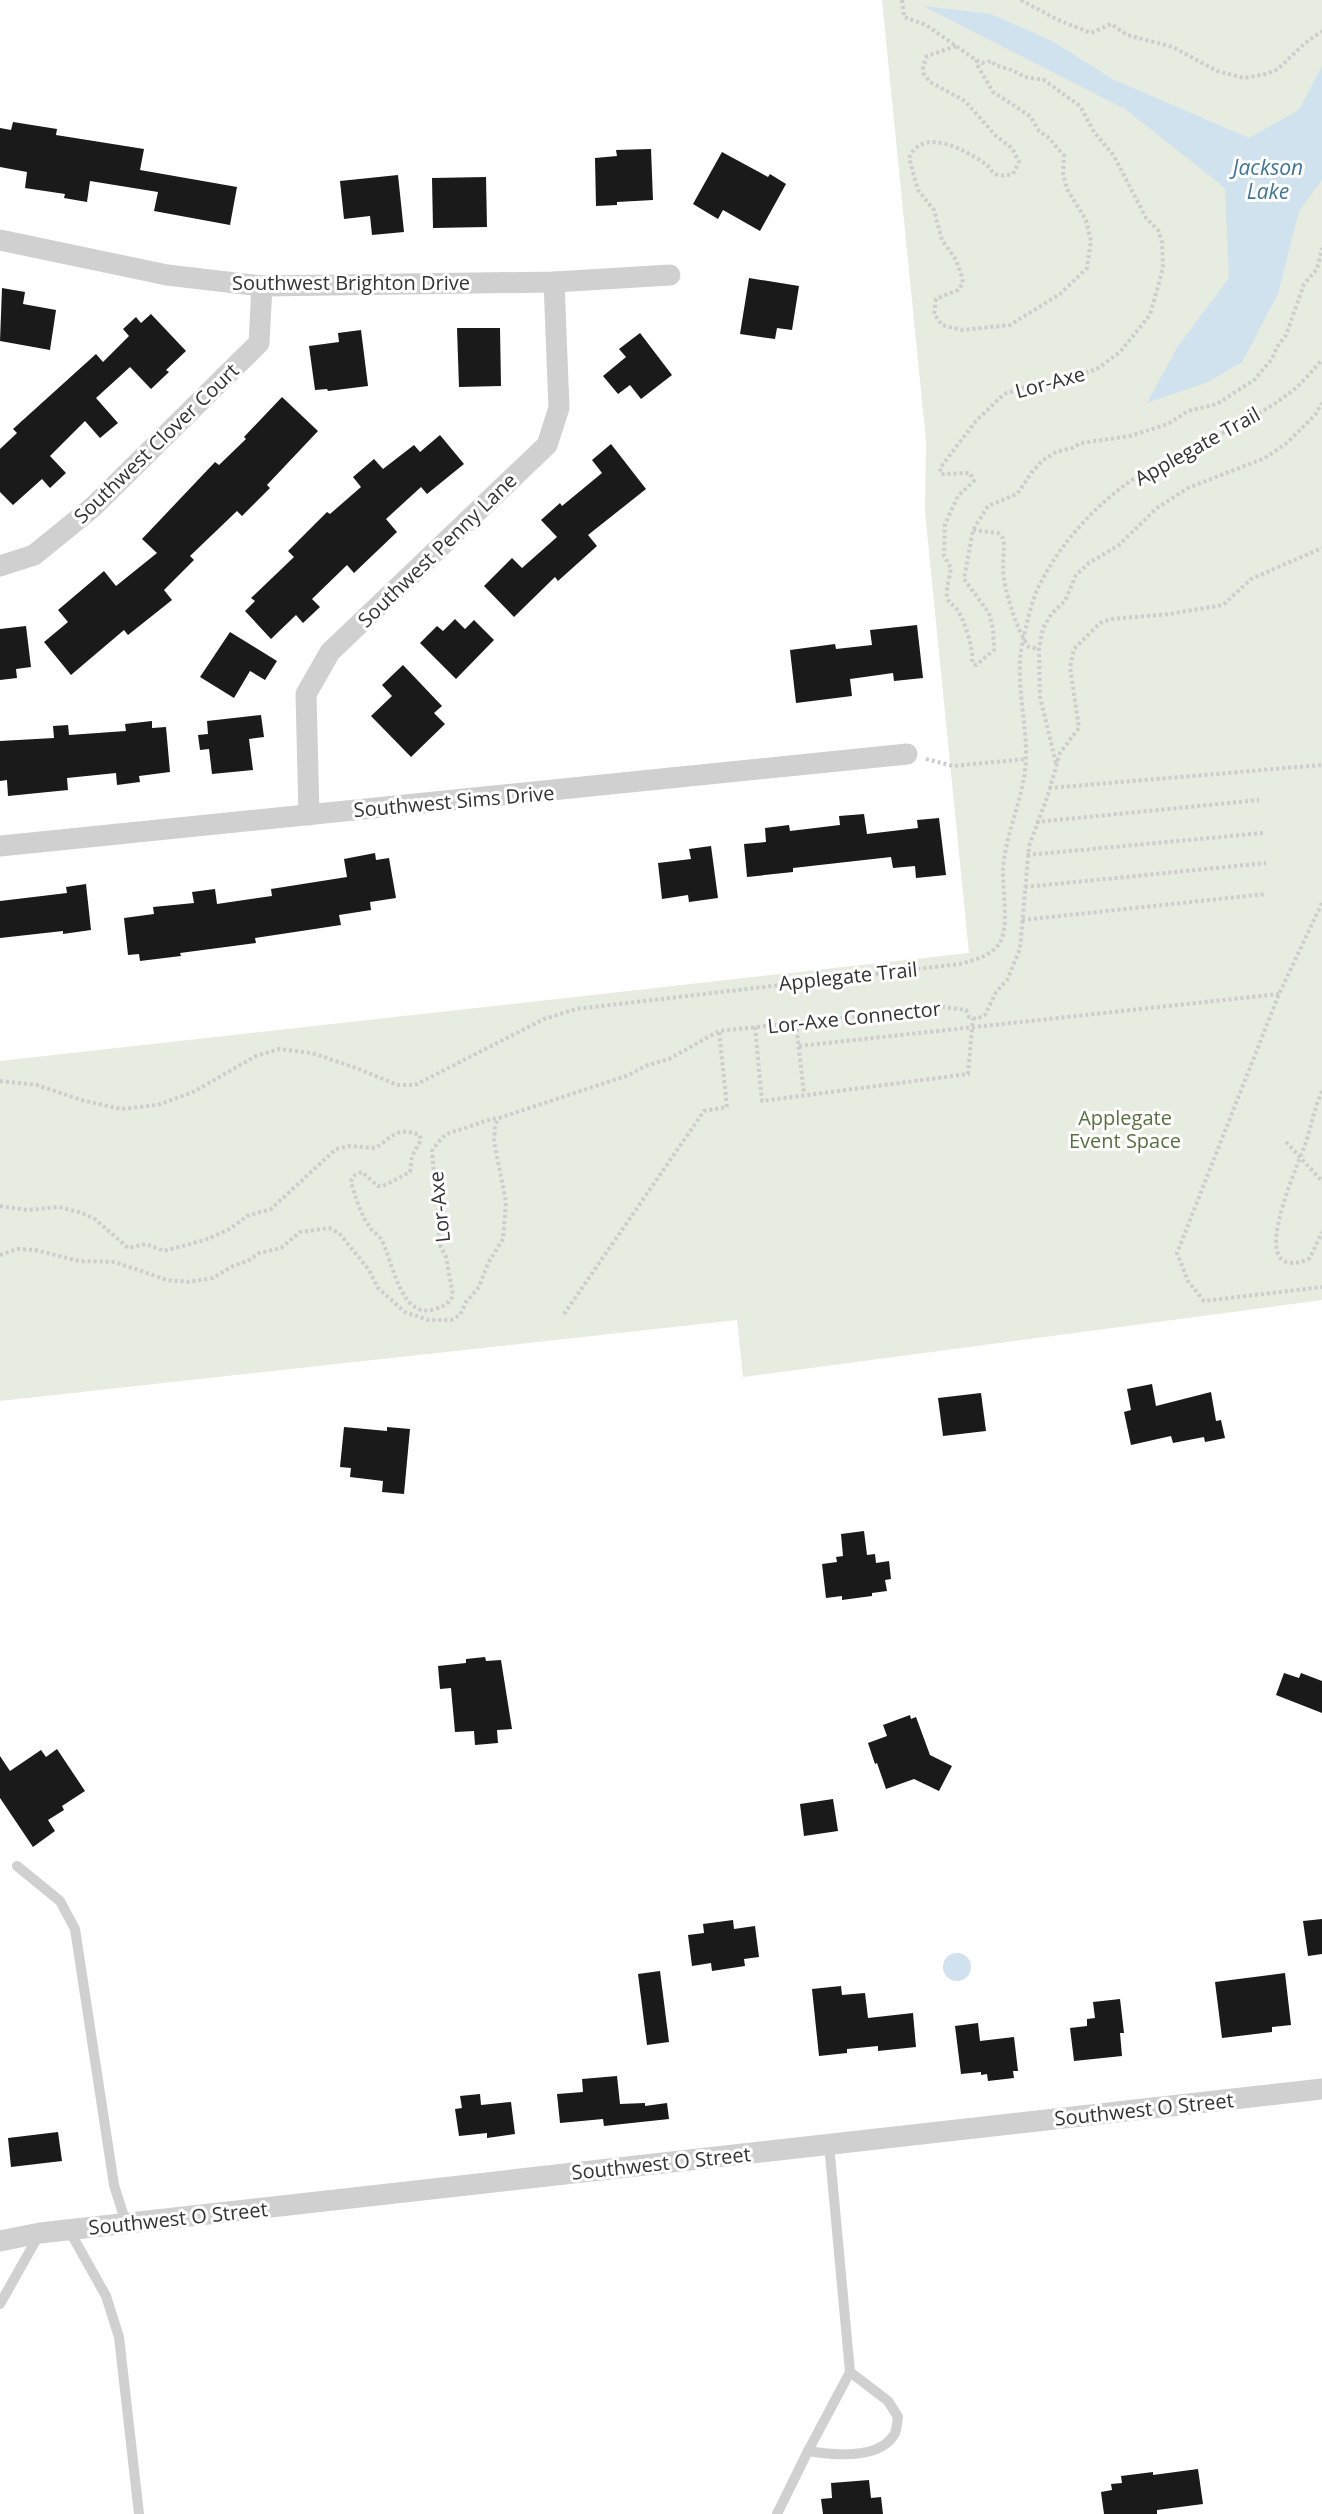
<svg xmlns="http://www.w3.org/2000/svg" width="1322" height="2514" font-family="'Open Sans',sans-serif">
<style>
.green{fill:#e6ecdf}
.water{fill:#cfe2ee}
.building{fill:#1a1a1a}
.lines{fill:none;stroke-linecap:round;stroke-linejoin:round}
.path{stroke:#cdcdcd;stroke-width:4;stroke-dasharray:3 3;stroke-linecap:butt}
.lane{stroke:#d0d0d0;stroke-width:10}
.street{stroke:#d0d0d0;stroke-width:21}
.labels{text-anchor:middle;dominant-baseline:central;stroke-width:6;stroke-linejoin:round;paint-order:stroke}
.street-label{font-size:20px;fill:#333;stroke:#fff}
.park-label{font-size:20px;fill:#56703f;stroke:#fff}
.water-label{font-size:21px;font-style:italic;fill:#3f7597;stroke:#fff}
</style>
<rect width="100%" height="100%" fill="#fff"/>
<path class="green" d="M882,0H1322V1300L743,1377L737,1320L0,1401V1061L969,953L925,512L926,441Z"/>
<g class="water">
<path d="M923,6L991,14L1054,42L1112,79L1249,138L1299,110L1322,66V180L1299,211L1278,294L1242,362L1208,382L1147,403L1178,346L1229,278L1225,188L1125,109Z"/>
<circle cx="957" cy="1967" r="14"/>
</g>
<g class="building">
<path d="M13,122L57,129L56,135L144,149L140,170L237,187L230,225L154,211L158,192L90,181L87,202L64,198L65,194L25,188L27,172L0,167V128L11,130Z"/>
<path d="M651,149L653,200L617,202V205L596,206L595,158L617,156L616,150Z"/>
<path d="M722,152L768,177L770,174L786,184L760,231L723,210L718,219L693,204Z"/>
<path d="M398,175L404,232L372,235L370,216L344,219L340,181Z"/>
<path d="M486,177L487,227L433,228L432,178Z"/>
<path d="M749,278L799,286L792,330L777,328L775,339L740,334Z"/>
<path d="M2,288L25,292L23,304L56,310L50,350L0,341Z"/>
<path d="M151,314L186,351L166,370L169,372L151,389L130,367L96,398L118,423L100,438L85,421L50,456L66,473L50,488L42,479L13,505L0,492V449L17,433L13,429L96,354L103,362L129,336L123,329L136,317L141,323Z"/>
<path d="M457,328H500L501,386L459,387Z"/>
<path d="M361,330L368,386L328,391L327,389L315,390L309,346L339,342L338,333Z"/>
<path d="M640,333L672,375L641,399L630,385L618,394L603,376L626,357L619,349Z"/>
<path d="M282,397L318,431L267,485L270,488L242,516L237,511L190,556L194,560L164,590L172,600L128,635L124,630L71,675L44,642L68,622L58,610L104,571L116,586L157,553L142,539L215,462L219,465L246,439L244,437Z"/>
<path d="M440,435L464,464L427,494L421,487L386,519L397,532L354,573L347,565L312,599L320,607L303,623L296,615L271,639L245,611L255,601L251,598L294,557L288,551L327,512L330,514L361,487L353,477L374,459L383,469L414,445L420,452Z"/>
<path d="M611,444L646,489L588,535L597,546L558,581L555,577L514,617L484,586L512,558L522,568L557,537L541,520L560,503L562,506L602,473L592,460Z"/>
<path d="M455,619L465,629L474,620L494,640L456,679L420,643L437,626L443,631Z"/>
<path d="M917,625L923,678L894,681L893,673L850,679L852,696L796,703L790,650L835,644L836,649L872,645L870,630Z"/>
<path d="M26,626L31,667L16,669L17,678L0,680V629Z"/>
<path d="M230,632L277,661L265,680L250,671L234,698L200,677Z"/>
<path d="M403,665L442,706L434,713L445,724L411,757L371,716L392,696L382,685Z"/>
<path d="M261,715L264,737L249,739L253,770L212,774L209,749L200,750L198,735L208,734L207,721Z"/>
<path d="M152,721V728L166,727L170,772L139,776L140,782L117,785L116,773L67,778L68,790L8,796L7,780L0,781V741L54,738L53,726L68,725L69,735L126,731L125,724Z"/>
<path d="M864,814L867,834L918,828L917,820L939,818L946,875L916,878L915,866L893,868L891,857L793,868V872L747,877L744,844L766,842L765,828L789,825L790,831L840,825L839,816Z"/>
<path d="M711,846L718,898L689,902L688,895L662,899L658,863L691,859L689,849Z"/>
<path d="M375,853L376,860L389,858L396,898L370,902L371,910L339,915L341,925L255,938L256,943L180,953L181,956L140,961L139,954L128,955L124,918L154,914L153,907L194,903L192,892L215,889L217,904L272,896L271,889L347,877L344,859Z"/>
<path d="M86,884L91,930L63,934V931L0,938V901L67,893L66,887Z"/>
<path d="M1152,1384L1156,1406L1211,1392L1216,1421L1221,1420L1225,1438L1205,1442L1204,1437L1173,1443L1171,1436L1131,1445L1124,1412L1131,1410L1127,1389Z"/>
<path d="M981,1393L986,1431L943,1436L938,1398Z"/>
<path d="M344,1427L387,1431V1427L410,1429L404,1494L382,1492L383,1481L350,1477L351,1468L340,1467Z"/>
<path d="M864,1531L867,1555L875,1554L876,1563L889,1561L891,1579L885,1580L887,1591L872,1593V1596L842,1600V1596L826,1598L822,1564L837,1562L836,1557L843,1556L841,1534Z"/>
<path d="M485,1657L486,1661L501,1660L512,1729L497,1730L498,1743L475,1745L474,1731L455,1732L451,1688L440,1689L438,1666L466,1663V1659Z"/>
<path d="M1284,1673L1299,1678L1301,1673L1322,1681V1713L1276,1695Z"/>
<path d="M910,1715L911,1719L916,1717L930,1755L952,1766L939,1791L914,1779L886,1789L877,1763L875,1764L868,1743L887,1736L883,1725Z"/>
<path d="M57,1749L85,1791L62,1806L64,1810L48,1820L55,1831L33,1847L0,1798V1756L10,1771L41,1750L46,1757Z"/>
<path d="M833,1799L838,1831L804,1836L800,1804Z"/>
<path d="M1322,1919V1954L1308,1956L1303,1921Z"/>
<path d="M733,1920L734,1929L755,1926L759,1957L744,1959L745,1966L712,1971L711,1963L692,1966L688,1935L704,1933L703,1924Z"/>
<path d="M660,1971L669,2042L647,2045L638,1974Z"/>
<path d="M1285,1973L1291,2025L1272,2027V2032L1222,2038L1215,1982Z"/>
<path d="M841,1986L842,1995L865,1993L868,2018L913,2013L916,2047L878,2051V2046L847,2049V2053L819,2056L812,1989Z"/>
<path d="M1120,1999L1124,2033H1120L1122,2056L1074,2061L1070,2028L1087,2026V2019L1095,2018L1093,2002Z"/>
<path d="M978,2023L980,2041L1014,2037L1018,2071H1013L1014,2078L988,2081L987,2074L981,2075V2072L961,2074L955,2026Z"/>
<path d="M617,2076L620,2104L645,2103V2106L667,2103L669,2119L604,2126L603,2119L560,2123L557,2094L583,2092L582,2079Z"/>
<path d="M480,2094L481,2105L511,2102L515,2134L487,2138V2133L459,2136L455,2109L462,2108L460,2096Z"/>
<path d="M58,2132L62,2161L11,2167L8,2138Z"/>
<path d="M1198,2469L1203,2504L1157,2510V2514H1104L1101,2492L1112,2490L1111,2484L1122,2483L1121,2476L1153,2472V2475Z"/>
<path d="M869,2480L871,2498L881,2497L883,2514H823L821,2499L832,2498L831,2483Z"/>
</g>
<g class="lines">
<g class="path">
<path d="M902,0L904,17L926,25L976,60L982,63L992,61L995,65L1012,70L1025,77L1044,80L1080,106L1094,132L1114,156L1146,218L1158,230L1162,242L1163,268L1150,315L1120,352L1097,369L1060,381L1025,387L1004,394L976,421L940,468L941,474L970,473L974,481L958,496L945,524L944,556L951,568C950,576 946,588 947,596C948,603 952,604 956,608C964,618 974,649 972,662L976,665L994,650L993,629L989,613L964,579L973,530L988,506L1017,494L1032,472L1043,460L1056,452L1072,448L1081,443L1130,436L1168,424L1188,411L1217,404L1254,380L1272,359L1277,347L1286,335L1304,284L1317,269L1322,248"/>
<path d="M1021,0L1056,19L1091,33L1111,24L1127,35L1173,47L1217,71L1244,78L1266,74L1278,69L1304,44L1322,31"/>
<path d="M956,46L927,56L923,67L924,74L930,82L965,101L996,136L1012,148L1019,162L1013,174C1008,175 1003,176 998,175C991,173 990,166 984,163C965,150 923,126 909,158L918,190L934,210L942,240L956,260L962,277L963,283L958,290L936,299L934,314L942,325L953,328L963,330L1010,325L1060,294L1087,268L1091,241L1086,220L1067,189L1063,174L1064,156L1049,138L1039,131L1030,116L993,92L976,63L977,60"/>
<path d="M973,530L998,533L1003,538C1005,548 1003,557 1003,567C1003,588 1017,632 1029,647L1039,649"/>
<path d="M926,759L953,766L1026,759"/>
<path d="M1056,763L1040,697L1039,649L1043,628L1052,613L1065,601L1076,575L1089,563L1119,545L1157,508L1188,488L1265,458L1288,442L1315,415L1322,403"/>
<path d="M1049,788L1322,765"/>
<path d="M1036,822L1259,800"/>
<path d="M1027,855L1263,833"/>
<path d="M1025,887L1266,863"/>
<path d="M1322,903L1279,994L1177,1253L1188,1281L1204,1301L1322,1287"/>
<path d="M1022,920L1266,894"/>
<path d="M796,1023L804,1094"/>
<path d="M755,1027L762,1101L968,1074L973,1018"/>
<path d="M799,1046L1279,994"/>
<path d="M0,1081L37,1085L81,1100L121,1109L158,1105L193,1092L256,1056L279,1049L312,1053L359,1069L397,1085H415L544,1019L576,1009L960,964C974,960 989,957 999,944C1010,929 1002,888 1003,868C1006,831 1025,795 1026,758C1027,718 1013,676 1024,636C1028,619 1032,599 1040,584C1065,535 1107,492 1155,466C1199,443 1246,425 1287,395C1300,386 1311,372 1322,360"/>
<path d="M1322,1091C1315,1107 1312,1122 1307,1139C1301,1159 1259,1247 1284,1261C1293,1265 1303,1262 1310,1258L1322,1232"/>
<path d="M1286,1142L1322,1181"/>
<path d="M0,1206L27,1210L59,1207L82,1213L95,1219L128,1248L146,1244L164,1251L205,1240L230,1229L247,1216L271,1209L336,1149L349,1146L375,1148C393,1137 396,1126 420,1135L421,1140L412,1156L410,1172L383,1186H378L362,1172L355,1175L351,1181C355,1197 361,1215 371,1229C374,1232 378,1235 381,1239C393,1260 400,1321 435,1309C444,1306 449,1304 453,1295L446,1257L440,1245L432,1151C447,1129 449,1134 471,1126C481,1123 488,1119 499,1118L629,1075L645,1066L669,1059L719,1031L943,1007L966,1010L969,1017L977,1019L985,1015L996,992L1007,980L1020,949L1029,846L1048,795L1060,753L1079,728L1070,667L1074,649L1100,623L1111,619L1170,614L1223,605L1251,579L1322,548"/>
<path d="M0,1255L18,1249L35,1250L79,1261L115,1262L167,1280L188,1282L213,1278L233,1266L248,1261L259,1253L281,1248L300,1232L329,1228L339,1233L369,1270L378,1288L405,1312L428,1320H451L460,1315L466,1302L479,1287L488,1263L503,1239L506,1202L494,1141L495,1126L498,1119"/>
<path d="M564,1314L704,1111L727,1107L719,1031"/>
</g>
<g class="lane">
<path d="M17,1866L60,1901L75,1929L114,2185L126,2223"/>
<path d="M69,2230L106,2296L119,2337L139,2514"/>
<path d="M0,2304L40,2233"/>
<path d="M808,2451C832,2455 878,2460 894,2435C897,2431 897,2422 898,2417L888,2401L850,2372"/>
<path d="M777,2514L808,2451L850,2372L829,2144"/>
</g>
<g class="street">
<path d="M0,240L167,275L262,286L554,282L670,275"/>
<path d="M0,566L34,555L93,507L259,343L262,286"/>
<path d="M309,815L306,694L330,652L547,445L559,408L554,282"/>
<path d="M0,846L907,754"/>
<path d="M0,2241L40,2233L1322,2089"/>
</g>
</g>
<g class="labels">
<g class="street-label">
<text x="351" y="282">Southwest Brighton Drive</text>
<text transform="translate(1050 382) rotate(-15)">Lor-Axe</text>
<text transform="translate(156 443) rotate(-44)">Southwest Clover Court</text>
<text transform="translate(1197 446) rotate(-29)">Applegate Trail</text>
<text transform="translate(437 550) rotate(-44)">Southwest Penny Lane</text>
<text transform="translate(454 801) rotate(-5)">Southwest Sims Drive</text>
<text transform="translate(848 976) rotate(-6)">Applegate Trail</text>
<text transform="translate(854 1017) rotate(-6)">Lor-Axe Connector</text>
<text transform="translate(439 1207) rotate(-96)">Lor-Axe</text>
<text transform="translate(1144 2109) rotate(-6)">Southwest O Street</text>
<text transform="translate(661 2163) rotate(-6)">Southwest O Street</text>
<text transform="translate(178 2218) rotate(-6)">Southwest O Street</text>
</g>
<g class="park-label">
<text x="1125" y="1117">Applegate<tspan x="1125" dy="23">Event Space</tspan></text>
</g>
<g class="water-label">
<text x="1268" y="167">Jackson<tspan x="1268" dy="24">Lake</tspan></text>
</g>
</g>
</svg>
